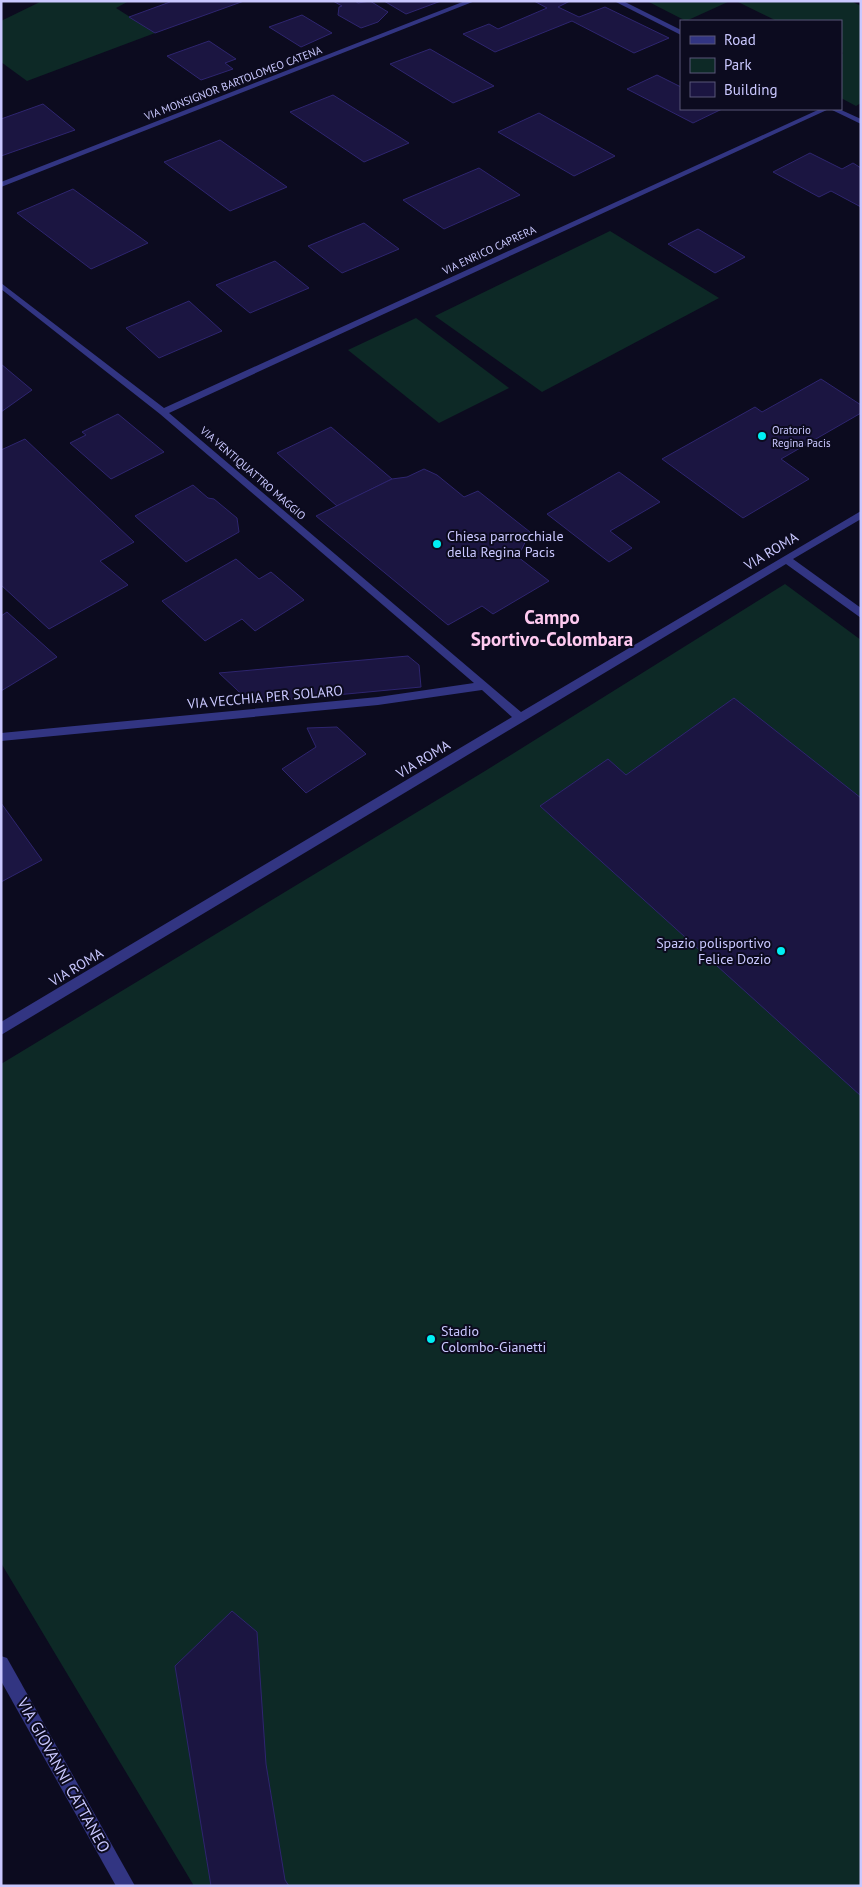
<svg xmlns="http://www.w3.org/2000/svg" width="862" height="1887" font-family="'PT Sans',sans-serif">
<style>
.green{fill:#0d2926}
.building{fill:#1b1541;stroke:#2e256f}
.lines{fill:none;stroke-linecap:round;stroke-linejoin:round}
.minor{fill:#323582;fill-rule:evenodd}
.poi-dot{fill:#00eff3;stroke:#0c0b1f;stroke-width:2}
.labels{text-anchor:middle;dominant-baseline:central;stroke-width:4;stroke-linejoin:round;paint-order:stroke}
.far-street-label{font-size:11px;fill:#cac8ff;stroke:#0c0b1f}
.far-poi-label{font-size:11px;fill:#cac8ff;stroke:#0c0b1f;text-anchor:start}
.poi-label{font-size:14px;fill:#cac8ff;stroke:#0c0b1f;text-anchor:start}
.street-label{font-size:14px;fill:#cac8ff;stroke:#0c0b1f}
.near-street-label{font-size:16px;fill:#cac8ff;stroke:#0c0b1f}
.district-label{font-size:19px;font-weight:bold;fill:#ffcaf0;stroke:#0c0b1f}
</style>
<rect width="100%" height="100%" fill="#0c0b1f"/>
<g class="green">
<path d="M42,1H129L116,8L155,33L27,81L1,62V21Z"/>
<path d="M647,1H730L686,21Z"/>
<path d="M736,1H851L861,6V103L856,106L841,98V55L843,53L841,52V21H777Z"/>
<path d="M610,231L719,298L542,392L435,316Z"/>
<path d="M416,318L509,388L439,423L348,350Z"/>
<path d="M785,584L861,640V1886H194L1,1563V1064L485,771Z"/>
</g>
<g class="building">
<path d="M169,1H244L155,33L129,17L170,2Z"/>
<path d="M333,1H355L358,3L370,1L388,12L378,22L361,28L338,15L339,7L342,6Z"/>
<path d="M384,1H441L406,14Z"/>
<path d="M534,1H570L558,7L579,17L605,7L669,38L634,53L572,21L495,52L463,34L489,24L498,29L547,8Z"/>
<path d="M302,15L332,33L301,47L269,27Z"/>
<path d="M209,41L236,59L225,63L233,69L201,80L167,56Z"/>
<path d="M430,49L494,86L453,103L390,64Z"/>
<path d="M657,75L681,87V109H722L693,123L627,89Z"/>
<path d="M333,95L409,143L364,162L290,112Z"/>
<path d="M43,104L75,130L1,156V119Z"/>
<path d="M539,113L615,156L574,176L498,132Z"/>
<path d="M220,140L287,187L230,211L164,162Z"/>
<path d="M810,153L842,169L853,163L861,168V207L831,191L819,197L773,172Z"/>
<path d="M479,168L520,195L444,229L403,200Z"/>
<path d="M73,189L148,243L91,269L17,213Z"/>
<path d="M364,223L399,249L342,273L308,246Z"/>
<path d="M698,229L745,257L715,273L668,244Z"/>
<path d="M275,261L309,288L250,313L216,285Z"/>
<path d="M189,301L222,331L159,358L126,328Z"/>
<path d="M1,364L32,390L1,412Z"/>
<path d="M821,379L861,405V413L781,459L809,479L743,518L662,459L755,407L762,412Z"/>
<path d="M118,414L164,452L111,479L70,443L86,435L82,432Z"/>
<path d="M331,427L392,479L337,506L277,453Z"/>
<path d="M25,439L134,542L100,561L128,585L49,629L1,585V450Z"/>
<path d="M424,469L437,475L464,497L478,491L530,532L518,557L549,581L493,614L482,606L448,625L316,516L392,479L407,477Z"/>
<path d="M619,472L660,502L610,531L632,548L609,562L547,514Z"/>
<path d="M193,485L208,498L214,499L237,518L239,532L186,562L135,516Z"/>
<path d="M236,559L259,579L271,572L304,600L255,631L242,619L205,641L162,601Z"/>
<path d="M7,612L57,657L1,691V616Z"/>
<path d="M408,656L419,665L421,687L251,703L219,673Z"/>
<path d="M734,698L861,798V1096L540,806L608,759L626,775Z"/>
<path d="M337,727L366,754L306,793L282,769L316,747L307,728Z"/>
<path d="M1,803L42,860L1,882Z"/>
<path d="M232,1611L257,1632L266,1764L285,1880L289,1886H211L175,1666Z"/>
</g>
<g class="lines">
<g class="minor">
<path d="M465,1H475L1,187V182Z"/>
<path d="M614,1H623L681,30V35Z"/>
<path d="M820,109H829L169,413L521,712L861,511V519L793,559L861,608V618L786,564L1,1035V1022L512,717L482,690L378,705L1,741V733L378,697L474,683L160,414L1,289V283L164,408Z"/>
<path d="M830,109H839L861,119V124Z"/>
<path d="M1,1656L7,1658L135,1886H116L1,1681Z"/>
</g>
</g>
<g class="poi-dot">
<circle cx="762" cy="436" r="5"/>
<circle cx="437" cy="544" r="5"/>
<circle cx="781" cy="951" r="5"/>
<circle cx="431" cy="1339" r="5"/>
</g>
<g class="labels">
<g class="far-street-label">
<text transform="translate(233 83) rotate(-21)">VIA MONSIGNOR BARTOLOMEO CATENA</text>
<text transform="translate(489 250) rotate(-25)">VIA ENRICO CAPRERA</text>
<text transform="translate(253 473) rotate(41)">VIA VENTIQUATTRO MAGGIO</text>
</g>
<g class="far-poi-label">
<text x="772" y="430">Oratorio<tspan x="772" dy="13">Regina Pacis</tspan></text>
</g>
<g class="poi-label">
<text x="447" y="536">Chiesa parrocchiale<tspan x="447" dy="16">della Regina Pacis</tspan></text>
<text x="771" y="943" text-anchor="end">Spazio polisportivo<tspan x="771" dy="16">Felice Dozio</tspan></text>
<text x="441" y="1331">Stadio<tspan x="441" dy="16">Colombo-Gianetti</tspan></text>
</g>
<g class="street-label">
<text transform="translate(771 551) rotate(-31)">VIA ROMA</text>
<text transform="translate(265 697) rotate(-5)">VIA VECCHIA PER SOLARO</text>
<text transform="translate(423 759) rotate(-31)">VIA ROMA</text>
<text transform="translate(76 967) rotate(-31)">VIA ROMA</text>
</g>
<g class="near-street-label">
<text transform="translate(64 1775) rotate(61)">VIA GIOVANNI CATTANEO</text>
</g>
<g class="district-label">
<text x="552" y="617">Campo<tspan x="552" dy="22">Sportivo-Colombara</tspan></text>
</g>
</g>
<rect width="862" height="1887" fill="none" stroke="#cac8ff" stroke-width="5"/>
<rect x="680" y="20" width="162" height="90" fill="#0c0b1f" stroke="#585779"/>
<rect x="690" y="36" width="25" height="8" fill="#323582" stroke="#585779"/>
<text x="724" y="45" font-size="15" fill="#cac8ff">Road</text>
<rect x="690" y="58" width="25" height="15" fill="#0d2926" stroke="#585779"/>
<text x="724" y="70" font-size="15" fill="#cac8ff">Park</text>
<rect x="690" y="82" width="25" height="15" fill="#1b1541" stroke="#585779"/>
<text x="724" y="95" font-size="15" fill="#cac8ff">Building</text>
</svg>
